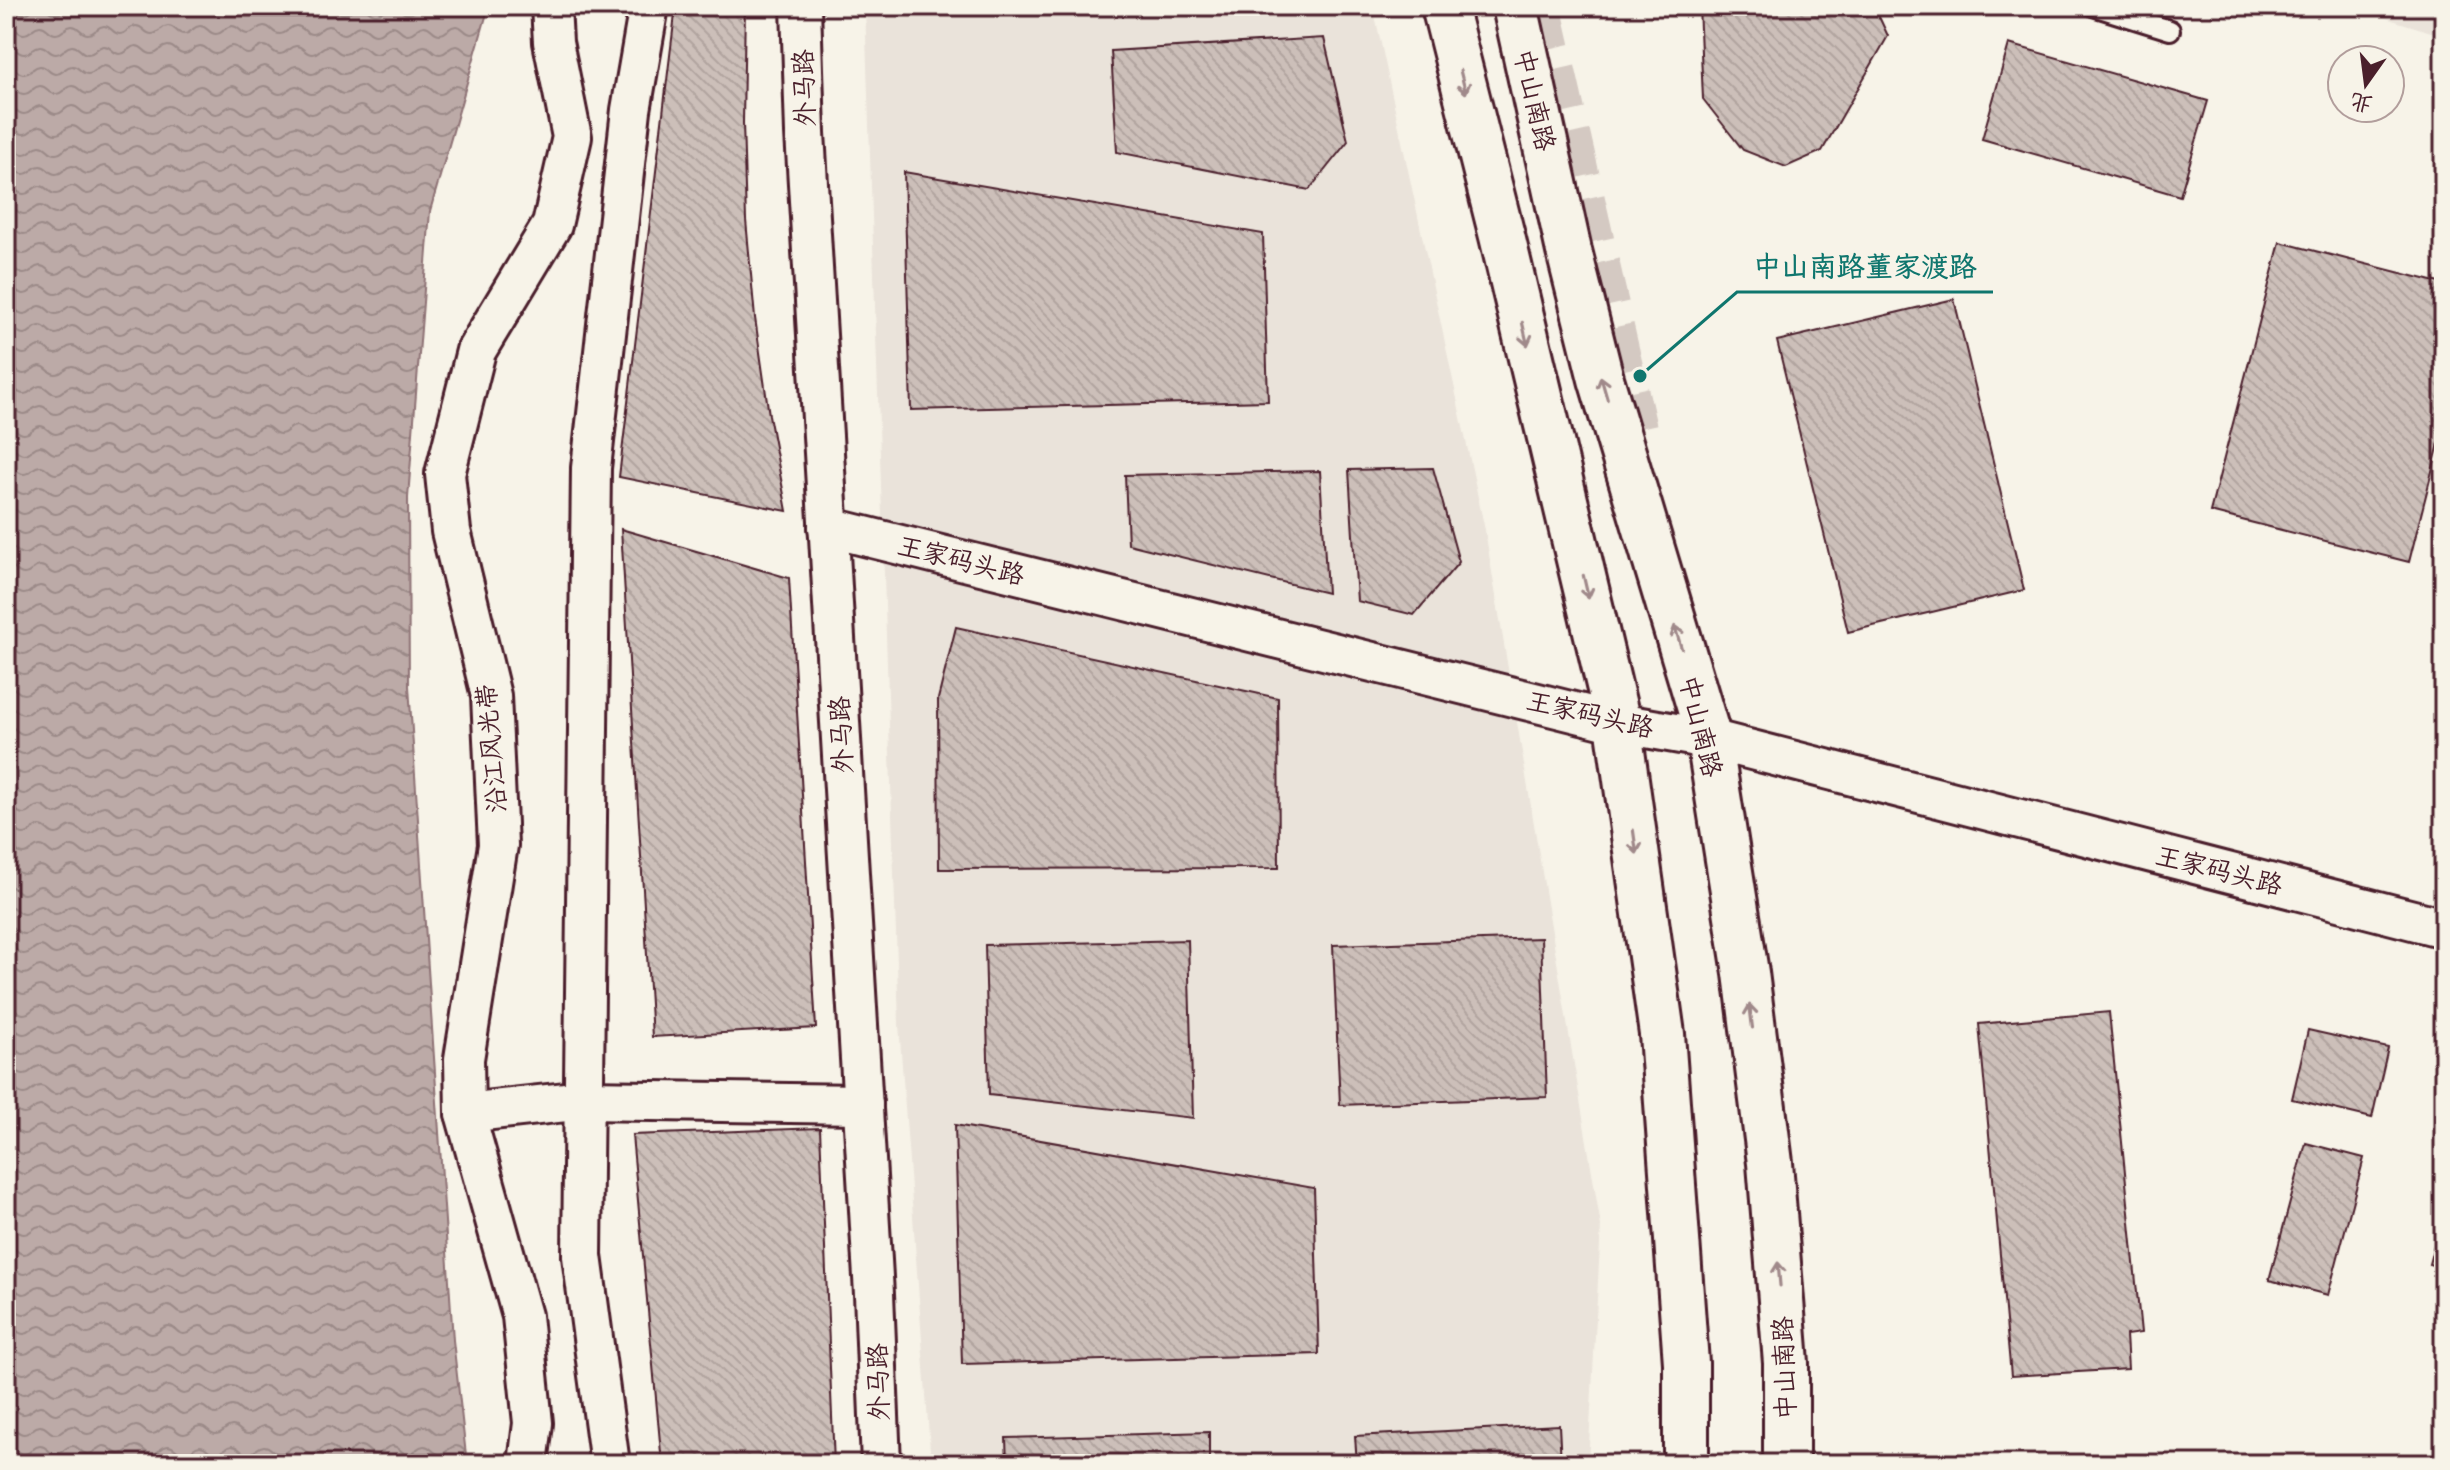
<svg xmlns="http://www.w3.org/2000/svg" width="2450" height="1470" font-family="Itim,'LXGW WenKai TC',sans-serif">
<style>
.built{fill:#eae3da}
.water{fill:url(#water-waves);stroke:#8e7275;stroke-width:2}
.building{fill:url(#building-back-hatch);stroke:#4a1f2b;stroke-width:2}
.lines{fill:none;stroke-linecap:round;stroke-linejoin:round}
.primary-tunnel{stroke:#d4c9c2;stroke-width:44;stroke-dasharray:44 22;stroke-linecap:butt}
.lane-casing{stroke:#4a1f2b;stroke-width:24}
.street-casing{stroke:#4a1f2b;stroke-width:44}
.primary-casing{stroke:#4a1f2b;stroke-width:50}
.lane{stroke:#f7f3e8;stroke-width:18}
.street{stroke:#f7f3e8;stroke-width:38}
.primary{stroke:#f7f3e8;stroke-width:44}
.oneway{stroke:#a0898a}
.labels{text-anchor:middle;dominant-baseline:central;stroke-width:6;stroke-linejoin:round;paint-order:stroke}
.street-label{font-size:26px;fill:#4a1f2b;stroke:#f7f3e8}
.leader{fill:none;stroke:#0f766e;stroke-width:3}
.callout-dot{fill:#0f766e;stroke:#f7f3e8;stroke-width:3}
.callout-label{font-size:28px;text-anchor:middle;font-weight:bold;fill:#0f766e;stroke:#f7f3e8;stroke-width:6;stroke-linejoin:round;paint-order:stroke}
</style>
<defs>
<pattern id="water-waves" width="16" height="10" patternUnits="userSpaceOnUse" patternTransform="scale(2)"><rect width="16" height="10" fill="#bcaaa7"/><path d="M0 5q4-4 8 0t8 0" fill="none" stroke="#9b8a88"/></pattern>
<pattern id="building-back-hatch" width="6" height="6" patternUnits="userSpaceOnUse" patternTransform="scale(2)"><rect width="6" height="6" fill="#ccbfb9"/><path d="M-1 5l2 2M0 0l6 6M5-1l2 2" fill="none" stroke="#b1a49f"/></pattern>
</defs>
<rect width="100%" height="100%" fill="#f7f3e8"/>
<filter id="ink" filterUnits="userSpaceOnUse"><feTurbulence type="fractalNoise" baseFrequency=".0125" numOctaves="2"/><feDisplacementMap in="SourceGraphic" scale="16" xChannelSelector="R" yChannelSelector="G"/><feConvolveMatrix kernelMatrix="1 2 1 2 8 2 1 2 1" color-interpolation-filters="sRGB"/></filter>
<g filter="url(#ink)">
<g class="built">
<path d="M865,6H1373L1485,530L1601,1226L1588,1464H931L899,1024Z"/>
<path d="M2347,6H2444V36Z"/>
</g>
<path class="water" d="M6,6H489L430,211L408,498L409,686L453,1340L467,1464H6Z"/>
<g class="building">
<path d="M676,6H745L743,123L746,220L755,318L769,415L787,511L619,477Z"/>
<path d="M1699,6H1874L1888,36L1822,151L1786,167L1743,150L1703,99Z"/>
<path d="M1324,38L1348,141L1309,190L1117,152L1111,51Z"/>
<path d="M2009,44L2208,101L2180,196L1982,139Z"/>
<path d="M904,172L1263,234L1268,401L911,410Z"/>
<path d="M2280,242L2444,284V424L2409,562L2210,512Z"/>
<path d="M1954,299L2024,590L1848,632L1777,341Z"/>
<path d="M1433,468L1459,562L1414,615L1357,601L1349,470Z"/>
<path d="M1320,471L1327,593L1128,544L1125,475Z"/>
<path d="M621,529L789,578L816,1028L652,1037Z"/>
<path d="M956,627L1278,698L1279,868L939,869L938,699Z"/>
<path d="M1541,938L1547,1097L1340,1105L1333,945Z"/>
<path d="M1188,940L1193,1118L989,1095L985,945Z"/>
<path d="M2109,1012L2141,1333L2126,1335L2128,1369L2011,1376L1979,1024Z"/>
<path d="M2308,1030L2388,1048L2372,1118L2292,1099Z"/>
<path d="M955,1125L1314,1188L1319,1354L962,1364Z"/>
<path d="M820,1128L834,1464H662L632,1135Z"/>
<path d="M2306,1143L2364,1158L2328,1295L2269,1280Z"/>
<path d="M2444,1207V1268L2429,1264Z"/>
<path d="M1559,1425L1561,1464H1357L1355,1436Z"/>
<path d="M1209,1432V1464H1007L1006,1438Z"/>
</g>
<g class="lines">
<path class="primary-tunnel" d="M1539,6L1635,429"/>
<defs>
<path id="lane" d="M2093,6L2170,30"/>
<g id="street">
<path d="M801,6L805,133L874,1294L881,1464"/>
<path d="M828,527L1618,723L1709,739L2444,928"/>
<path d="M465,1113L584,1100L863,1104"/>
<path d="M528,1464L533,1423L522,1316L465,1113L464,1059L498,845L491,696L451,531L445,474L476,351L552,225L572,137L553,42L551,6"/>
<path d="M610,1464L582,1256L591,468L631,110L649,6"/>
</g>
<g id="primary">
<path d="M1444,6L1502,236L1618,723L1662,1034L1686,1363V1464"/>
<path d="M1515,6L1569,251L1601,379L1709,739L1746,973L1770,1163L1786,1363V1464"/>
</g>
</defs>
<use href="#lane" class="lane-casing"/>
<use href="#street" class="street-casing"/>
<use href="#primary" class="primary-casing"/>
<use href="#lane" class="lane"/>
<use href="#street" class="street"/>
<use href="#primary" class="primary"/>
</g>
<defs><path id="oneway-shaft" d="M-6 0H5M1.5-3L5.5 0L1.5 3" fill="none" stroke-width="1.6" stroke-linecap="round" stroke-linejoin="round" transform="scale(2)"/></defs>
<g class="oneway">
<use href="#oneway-shaft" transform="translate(1463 82) rotate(76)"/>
<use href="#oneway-shaft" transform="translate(1525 334) rotate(77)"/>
<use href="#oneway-shaft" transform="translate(1604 388) rotate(-106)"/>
<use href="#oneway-shaft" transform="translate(1586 587) rotate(77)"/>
<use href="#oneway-shaft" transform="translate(1678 637) rotate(-107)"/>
<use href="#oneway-shaft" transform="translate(1635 842) rotate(82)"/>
<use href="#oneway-shaft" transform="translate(1751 1016) rotate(-97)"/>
<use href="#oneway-shaft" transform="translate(1779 1274) rotate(-95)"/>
</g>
</g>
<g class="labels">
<g class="street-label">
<text transform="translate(804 88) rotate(-92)">外马路</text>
<text transform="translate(1535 100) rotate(77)">中山南路</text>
<text transform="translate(961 560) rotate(14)">王家码头路</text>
<text transform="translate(1590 714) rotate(13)">王家码头路</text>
<text transform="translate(1701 726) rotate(76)">中山南路</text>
<text transform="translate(841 735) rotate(-93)">外马路</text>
<text transform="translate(491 748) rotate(-95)">沿江风光带</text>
<text transform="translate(2219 870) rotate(14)">王家码头路</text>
<text transform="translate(1784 1368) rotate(-92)">中山南路</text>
<text transform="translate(878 1382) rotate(-92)">外马路</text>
</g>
</g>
<path class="leader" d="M1640 376L1737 292H1993"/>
<circle class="callout-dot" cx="1640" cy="376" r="8"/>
<g class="callout-label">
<text x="1865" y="276">中山南路董家渡路</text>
</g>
<rect width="2450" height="1470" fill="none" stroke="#f7f3e8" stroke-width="32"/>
<rect x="16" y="16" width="2418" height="1438" fill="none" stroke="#4a1f2b" stroke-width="3" filter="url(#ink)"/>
<g transform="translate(2366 84) rotate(194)"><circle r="38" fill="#f7f3e8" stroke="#b29e9c" stroke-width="2"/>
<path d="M0-6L14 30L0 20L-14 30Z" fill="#4a1f2b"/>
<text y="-12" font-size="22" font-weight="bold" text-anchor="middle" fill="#4a1f2b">北</text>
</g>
</svg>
